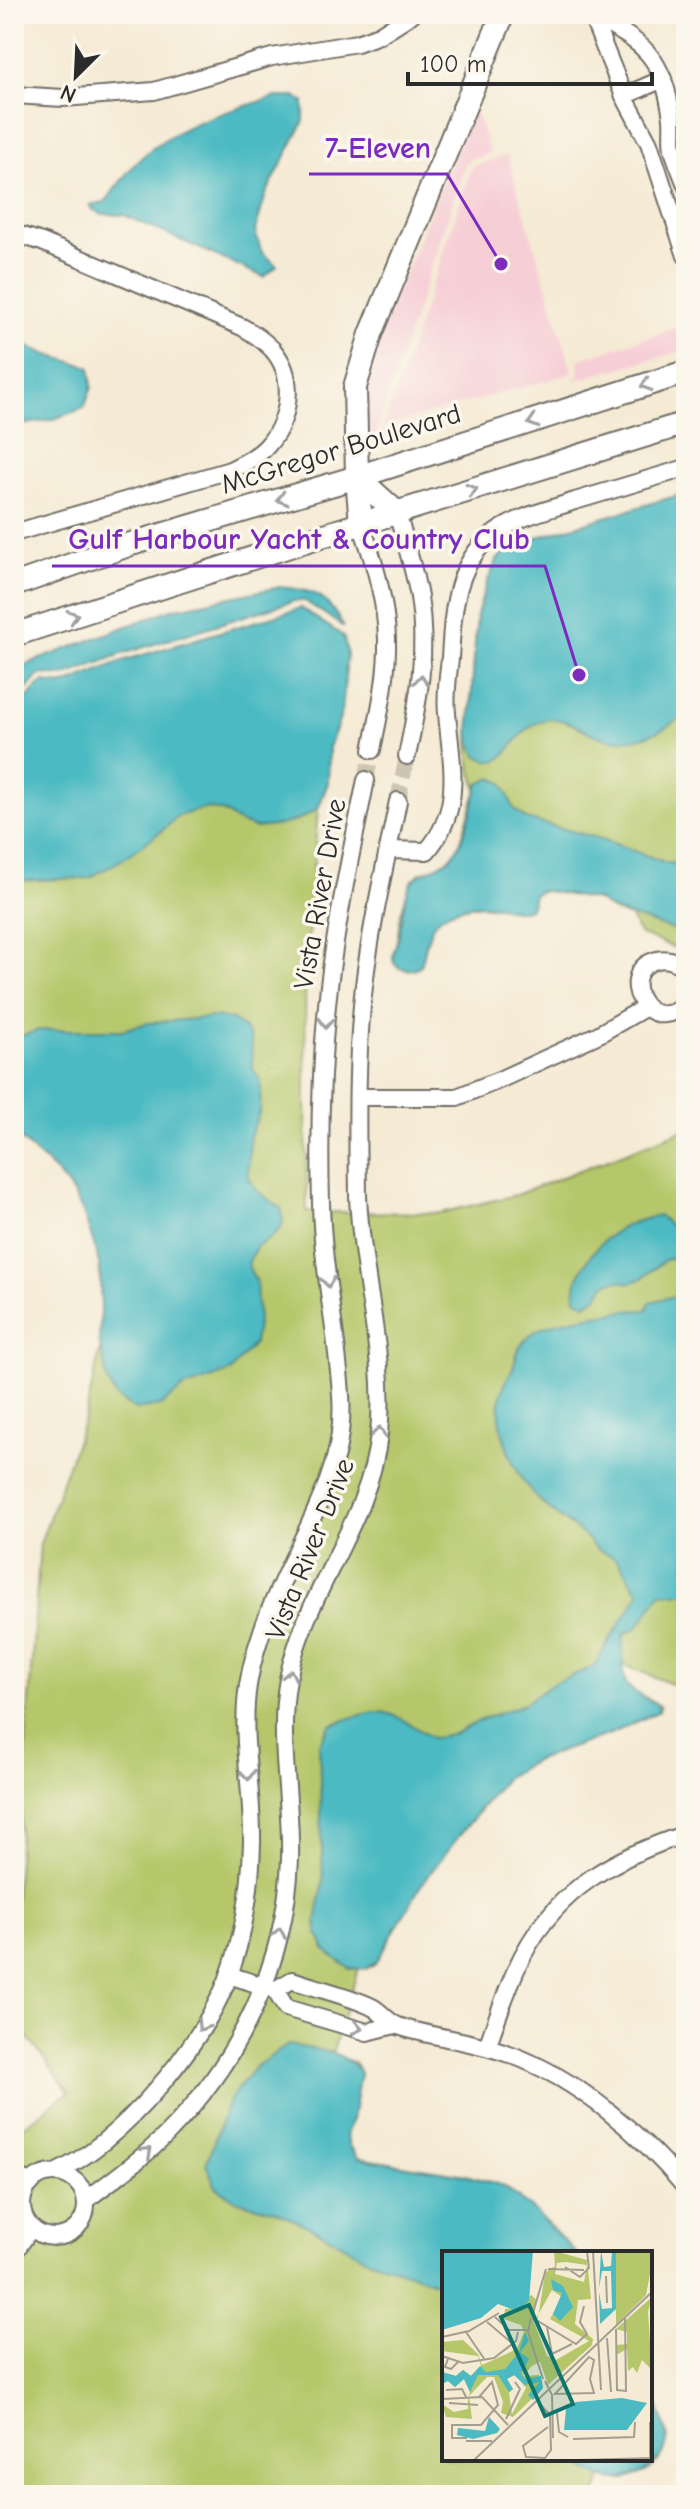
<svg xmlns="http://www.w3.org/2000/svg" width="700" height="2509" font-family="'Comic Neue',sans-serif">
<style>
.built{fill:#f6cfd6}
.green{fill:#b5c76a;stroke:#70794a;stroke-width:2}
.water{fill:#4bbac2;stroke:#3b7276;stroke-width:2}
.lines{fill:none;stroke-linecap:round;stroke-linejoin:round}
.street-tunnel{stroke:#cdc4b2;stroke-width:16;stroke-dasharray:16 8;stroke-linecap:butt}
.street-casing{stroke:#726e66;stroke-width:20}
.secondary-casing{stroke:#726e66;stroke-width:26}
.street{stroke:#fff;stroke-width:16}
.secondary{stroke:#fff;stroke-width:22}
.oneway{stroke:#a0a0a0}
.labels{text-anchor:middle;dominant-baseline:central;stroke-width:7;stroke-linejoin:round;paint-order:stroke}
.street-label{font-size:28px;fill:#2b2b2b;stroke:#fbf7ec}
.inset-road{fill:none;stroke:#a49e90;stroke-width:2}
.view{fill:#0f766e;fill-opacity:0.15;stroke:#0f766e;stroke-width:4}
.inset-edge{fill:none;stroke:#2b2b2b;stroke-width:4}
.leader{fill:none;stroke:#7b2cbf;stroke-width:3}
.callout-dot{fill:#7b2cbf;stroke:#fbf7ec;stroke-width:3}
.callout-label{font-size:30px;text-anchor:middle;font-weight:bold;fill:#7b2cbf;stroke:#fbf7ec;stroke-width:7;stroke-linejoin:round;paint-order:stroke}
</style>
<rect width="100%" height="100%" fill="#fbf7ec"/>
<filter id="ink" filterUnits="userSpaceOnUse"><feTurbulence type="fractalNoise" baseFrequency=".0125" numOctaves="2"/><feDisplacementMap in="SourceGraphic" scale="16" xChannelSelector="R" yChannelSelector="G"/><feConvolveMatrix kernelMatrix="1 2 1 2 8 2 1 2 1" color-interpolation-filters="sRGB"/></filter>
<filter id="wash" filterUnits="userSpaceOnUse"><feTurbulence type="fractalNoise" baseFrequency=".006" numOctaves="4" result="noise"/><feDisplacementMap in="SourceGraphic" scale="32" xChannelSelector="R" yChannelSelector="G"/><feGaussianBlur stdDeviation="1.8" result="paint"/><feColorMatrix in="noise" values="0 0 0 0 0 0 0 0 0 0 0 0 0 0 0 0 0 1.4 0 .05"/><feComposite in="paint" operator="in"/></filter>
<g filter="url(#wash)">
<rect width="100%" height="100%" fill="#f5ead4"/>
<g class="built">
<path d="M474,107L490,153L468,160L465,165L377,428L379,432L385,434L468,410L365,444L363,388L377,341Z"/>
<path d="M507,155L573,373L384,426L472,167Z"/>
<path d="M686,325V350L575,380L580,373L577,360Z"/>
</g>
<g class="green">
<path d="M686,493V952L639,934L631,917L614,911L597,900L548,891L539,892L534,895L530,908C519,912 511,909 499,907C479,903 441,906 431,928C426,940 425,953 421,965C409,973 398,971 393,957L398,936L400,915L412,881L420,873L438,867L451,857L459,847L477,789L470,765L469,736L477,615L496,562L508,546Z"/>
<path d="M301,608L343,636L347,652L343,700L340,718L329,747L328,782L318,809L305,977L307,1212L441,1213L516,1195L686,1129V1681L671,1684L622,1664C622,1699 643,1690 660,1707L659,1711L615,1732L536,1760L507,1776L421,1884L377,1961L373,1966L358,1970L332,2053L355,2063L360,2073L352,2119L346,2135L349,2146L357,2158L465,2175L504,2186L537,2214L576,2253H444V2459H650V2381L668,2439L660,2459L645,2472L625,2480L602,2478L595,2495H14V2133L69,2092L14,2019V1916L40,1544L86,1414L101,1345C98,1335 100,1325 101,1314C102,1302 100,1290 100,1277C98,1220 61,1165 14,1133V703L30,696L40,684L45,682L63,685L123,661Z"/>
</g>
<g class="water">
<path d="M277,97H297L304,102V121L266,194L255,231L261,251L277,266L264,277L124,215L102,214L92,209L90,205L105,202C115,189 125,175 136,163C174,124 227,111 277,97Z"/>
<path d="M14,340L48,355L90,367L92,387L84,408L51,420L14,426Z"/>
<path d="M686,493V712C666,733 629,746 600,737C580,730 564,714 541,721C520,728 506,760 495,761C489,762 482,758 477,756L469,736L477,615L486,585L496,562L508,546Z"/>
<path d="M280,587C318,590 325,596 344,627L305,601H293L122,654L64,676L43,674L37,677L28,688L14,695V669L172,609Z"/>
<path d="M301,608L343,636L347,652L343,700L340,718L329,747L328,782L318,809L296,821L275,826L255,828L238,822L224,812L209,808L195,811L178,816L164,829L125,858L89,878L14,881V703L30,696L40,684L45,682L63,685L123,661Z"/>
<path d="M492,778L503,783L514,809L526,819L605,840L664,862L686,866V934L614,911L597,900L548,891H539L534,895L530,908C518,913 506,907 493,906C474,903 440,908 431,929C426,940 425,953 421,965C412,971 393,972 393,957C393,951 396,944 398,939C402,920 402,902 410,885C418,870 438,869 450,858C465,844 472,804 479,784Z"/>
<path d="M215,1017L232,1020L244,1028L251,1039L253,1069L261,1082L260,1111L250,1136L248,1176L257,1191L281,1208L283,1221L281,1228L271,1238L256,1247L249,1261V1268L256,1281L258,1319L254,1343L230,1372L184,1388L160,1406L135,1410L116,1397L108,1383L99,1340L101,1312L100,1269L96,1250L82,1210L72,1191L54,1170L14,1133V1038L39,1030H122L148,1023Z"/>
<path d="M660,1216L669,1225L686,1233V1254L665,1260L641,1279L630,1283L618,1280L605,1284L597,1297L585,1304L576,1298C574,1287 578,1278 583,1268C599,1237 627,1220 660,1216Z"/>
<path d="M686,1293V1593H661L637,1628L624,1634C622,1643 623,1650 623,1659C620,1692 635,1691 658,1705L659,1711L615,1732L536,1760L507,1776L482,1806L421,1885L377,1961L366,1969H350L325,1950L318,1934L316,1922L323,1882L319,1744L330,1725C346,1720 364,1712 380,1712C398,1713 417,1730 432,1738L456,1733L483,1719L522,1705L556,1682L593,1667L640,1592C628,1583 628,1569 616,1559C609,1553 601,1553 595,1548C590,1544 587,1538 582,1534C561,1518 539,1504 524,1482C509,1459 495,1423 501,1395C504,1383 512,1373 515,1361C517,1350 524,1339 534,1332C551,1319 624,1310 647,1310L650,1302Z"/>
<path d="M288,2045C312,2049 347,2050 360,2073L352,2119L346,2135L349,2146L357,2158L465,2175L504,2186L537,2214L576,2253H444V2285L365,2258L322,2233L276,2211L238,2201L216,2187L206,2164L229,2100L255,2067Z"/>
<path d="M650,2381C654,2393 668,2431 667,2441C663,2469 629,2484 604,2478C595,2476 585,2468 577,2463V2459H650Z"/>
</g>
</g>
<g filter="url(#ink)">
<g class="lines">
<g class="street-tunnel">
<path d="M366,780L372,750"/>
<path d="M398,801L407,756"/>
</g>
<defs>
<g id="street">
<path d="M591,14L624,96L649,143L686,256"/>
<path d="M591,16C645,42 663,57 672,118C673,128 671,139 673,149C676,161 682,174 686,185"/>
<path d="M14,95L63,98L154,91L272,57L357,43L379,35L412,14"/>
<path d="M624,96L663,79"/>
<path d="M14,233L42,242L242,327C253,333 263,340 272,349C297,377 290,420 267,446C257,457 243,464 230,470L14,533"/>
<path d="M397,513C405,541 414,568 419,597C428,651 418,703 407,756"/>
<path d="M361,524C374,560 386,600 387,639C388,676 379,714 372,750"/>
<path d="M388,850L427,851C464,808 451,764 447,713C445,695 448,676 450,658C453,609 455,558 501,529C524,515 551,509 575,501C612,490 649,479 686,468"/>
<path d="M686,970C678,962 669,957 657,960C613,971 649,1041 686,1003"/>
<path d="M358,1097H457L499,1080L599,1034L646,1007"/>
<path d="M229,1975L275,1990L286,2008L367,2032L395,2025"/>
<path d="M275,1990L292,1980C314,1988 354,1997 374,2008C382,2013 388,2022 398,2026C435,2038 475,2041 512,2055C579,2080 640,2133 686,2188"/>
<path d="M487,2047C498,2016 508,1984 523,1955C559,1887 616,1857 686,1834"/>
<path d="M55,2173C121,2142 200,2048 227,1981C244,1937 251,1888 252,1842C253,1789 240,1737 248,1685C257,1630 282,1581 306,1532C320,1501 336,1468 340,1433C344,1404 339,1374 336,1344C330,1297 322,1250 321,1203C319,1131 321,1058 329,986C337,917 352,849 366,780"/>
<circle cx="54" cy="2205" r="32"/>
<path d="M14,2174L30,2184"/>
<path d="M86,2200C114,2179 143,2158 167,2134C240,2060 286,1963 290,1859C292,1799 277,1739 288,1679C304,1593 370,1522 379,1434C387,1354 361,1275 358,1196C357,1126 356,1055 364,986C371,924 386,862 398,801"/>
<path d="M14,2253L31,2228"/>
</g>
<g id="secondary">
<path d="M357,477L397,513"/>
<path d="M361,524L357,477L355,387L371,334L503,14"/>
<path d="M14,585L131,544L357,477L686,372"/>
<path d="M14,635L302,542L686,423"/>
</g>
</defs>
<use href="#street" class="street-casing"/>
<use href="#secondary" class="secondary-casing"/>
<use href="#street" class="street"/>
<use href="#secondary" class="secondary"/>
</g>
<defs><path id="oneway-chevron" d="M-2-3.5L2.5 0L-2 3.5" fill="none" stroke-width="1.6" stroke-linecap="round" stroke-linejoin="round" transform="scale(2)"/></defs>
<g class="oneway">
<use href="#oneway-chevron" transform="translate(646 385) rotate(162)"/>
<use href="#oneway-chevron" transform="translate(533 422) rotate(163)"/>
<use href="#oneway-chevron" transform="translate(472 490) rotate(-17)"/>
<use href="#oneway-chevron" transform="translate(282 499) rotate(163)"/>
<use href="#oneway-chevron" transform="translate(73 616) rotate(-18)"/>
<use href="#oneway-chevron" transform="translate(421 680) rotate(-85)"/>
<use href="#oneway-chevron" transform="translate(326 1023) rotate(94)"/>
<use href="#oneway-chevron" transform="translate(328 1282) rotate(83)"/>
<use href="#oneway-chevron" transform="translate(379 1432) rotate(-84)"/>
<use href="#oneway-chevron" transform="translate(290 1675) rotate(-78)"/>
<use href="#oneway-chevron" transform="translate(248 1775) rotate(85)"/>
<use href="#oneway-chevron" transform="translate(279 1933) rotate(-79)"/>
<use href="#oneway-chevron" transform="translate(202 2026) rotate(122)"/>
<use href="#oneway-chevron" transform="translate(357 2028) rotate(12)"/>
<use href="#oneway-chevron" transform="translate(147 2152) rotate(-42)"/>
</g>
</g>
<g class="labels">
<g class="street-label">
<text transform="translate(341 449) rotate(-17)">McGregor Boulevard</text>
<text transform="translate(320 894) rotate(-80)">Vista River Drive</text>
<text transform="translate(310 1549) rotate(-68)">Vista River Drive</text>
</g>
</g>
<g transform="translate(442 2251)">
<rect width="210" height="210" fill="#f5ead4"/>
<path d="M112,0L145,9L149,48L136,49L133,73L151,88L150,94L106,134L98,111L90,115L81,125L97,124L101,137L71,166L59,162L61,151L52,126H45L27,145L30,168L4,166L0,153L12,161L26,158V149L28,141L22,128L13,136L6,130L0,133V121L14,125L21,119L29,125L39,115L36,105L0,100V91L21,89L36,103L40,114L75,98L82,81L79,74L62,68L63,58L74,57L89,44L95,49L92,65L96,67L103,22L113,15ZM124,11L145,14L142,31L113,23L115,12ZM110,39L120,46L108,68L147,90L114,109L105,105L92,71ZM73,124L84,137L70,163L67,142L71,138L65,128ZM174,0H210V12L204,44L174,74ZM210,46L206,61L210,119L200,109L195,122L191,116L186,120L185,98L174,104L175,94L185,93V81L174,78Z" fill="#b5c76a" fill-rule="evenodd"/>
<path d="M0,0H91L87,50L75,60L56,53L39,67L0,79ZM159,0L162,16L169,15L170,0L174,2V58L158,73L157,41L160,58L170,57L169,20H160L157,37ZM109,28L121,35L131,56L118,70L111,63L120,42L111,39ZM83,81L87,90L78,101L87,108L79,122L83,128L99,125L101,137L91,149L86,144L98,131L83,134L72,124L65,128L71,138L67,141L56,124H36L28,141L22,128L13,136L6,130L0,133V121L14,125L21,119L29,125L38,115L44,121L63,118L77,101ZM180,147L205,152L185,179H122L124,158L134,151ZM47,166L58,178L55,182L31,188L15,184L16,177L43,180Z" fill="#4bbac2"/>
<path class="inset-road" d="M151,0L159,139M123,16L138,26L147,17L145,0M106,18L142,19M164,25L165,52M90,65L104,18M53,66L67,79H87M89,67L86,81L101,128M91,67L134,93L145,83L138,71L142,55M45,71L71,93M105,76L110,103L130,93M174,78L175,139L184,140L183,67M24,81L43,109M0,86L27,80L57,62M165,87L169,141M0,105L21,112L52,107L74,90L76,81M147,106L152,109L148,128L152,142L113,143ZM6,108L3,116L9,118L16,111M103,130L110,144L111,187M4,139L20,138L24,146M0,148L40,146L66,174M96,151L108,164L109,199L103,207L84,206L81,195L106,176M7,152L36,154M115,162L117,181L126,186M64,168L78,138L73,131M208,171V207M25,187H10V174H39L56,154L50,131L37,146M131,188L192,186L193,171M24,190H50M31,210L210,41M63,210L89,209M99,210L210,207"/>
<path class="view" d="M87,54L131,153L103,165L59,66Z"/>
<rect width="210" height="210" class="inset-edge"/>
</g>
<path class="leader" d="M501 264L447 174H309M579 675L545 566H52"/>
<g class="callout-dot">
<circle cx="501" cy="264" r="8"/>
<circle cx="579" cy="675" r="8"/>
</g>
<g class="callout-label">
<text x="378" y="158">7-Eleven</text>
<text x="299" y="549">Gulf Harbour Yacht &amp; Country Club</text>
</g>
<rect width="700" height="2509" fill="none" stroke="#fbf7ec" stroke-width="48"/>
<g transform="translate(76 76) rotate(204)" stroke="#fbf7ec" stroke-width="6" paint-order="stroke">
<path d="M0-6L14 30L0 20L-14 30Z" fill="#2b2b2b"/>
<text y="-12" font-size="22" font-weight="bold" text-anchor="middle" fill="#2b2b2b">N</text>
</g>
<path d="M408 72v12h244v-12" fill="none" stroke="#2b2b2b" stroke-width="4"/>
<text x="420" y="72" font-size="24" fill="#2b2b2b" stroke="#fbf7ec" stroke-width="6" paint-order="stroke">100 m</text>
</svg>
